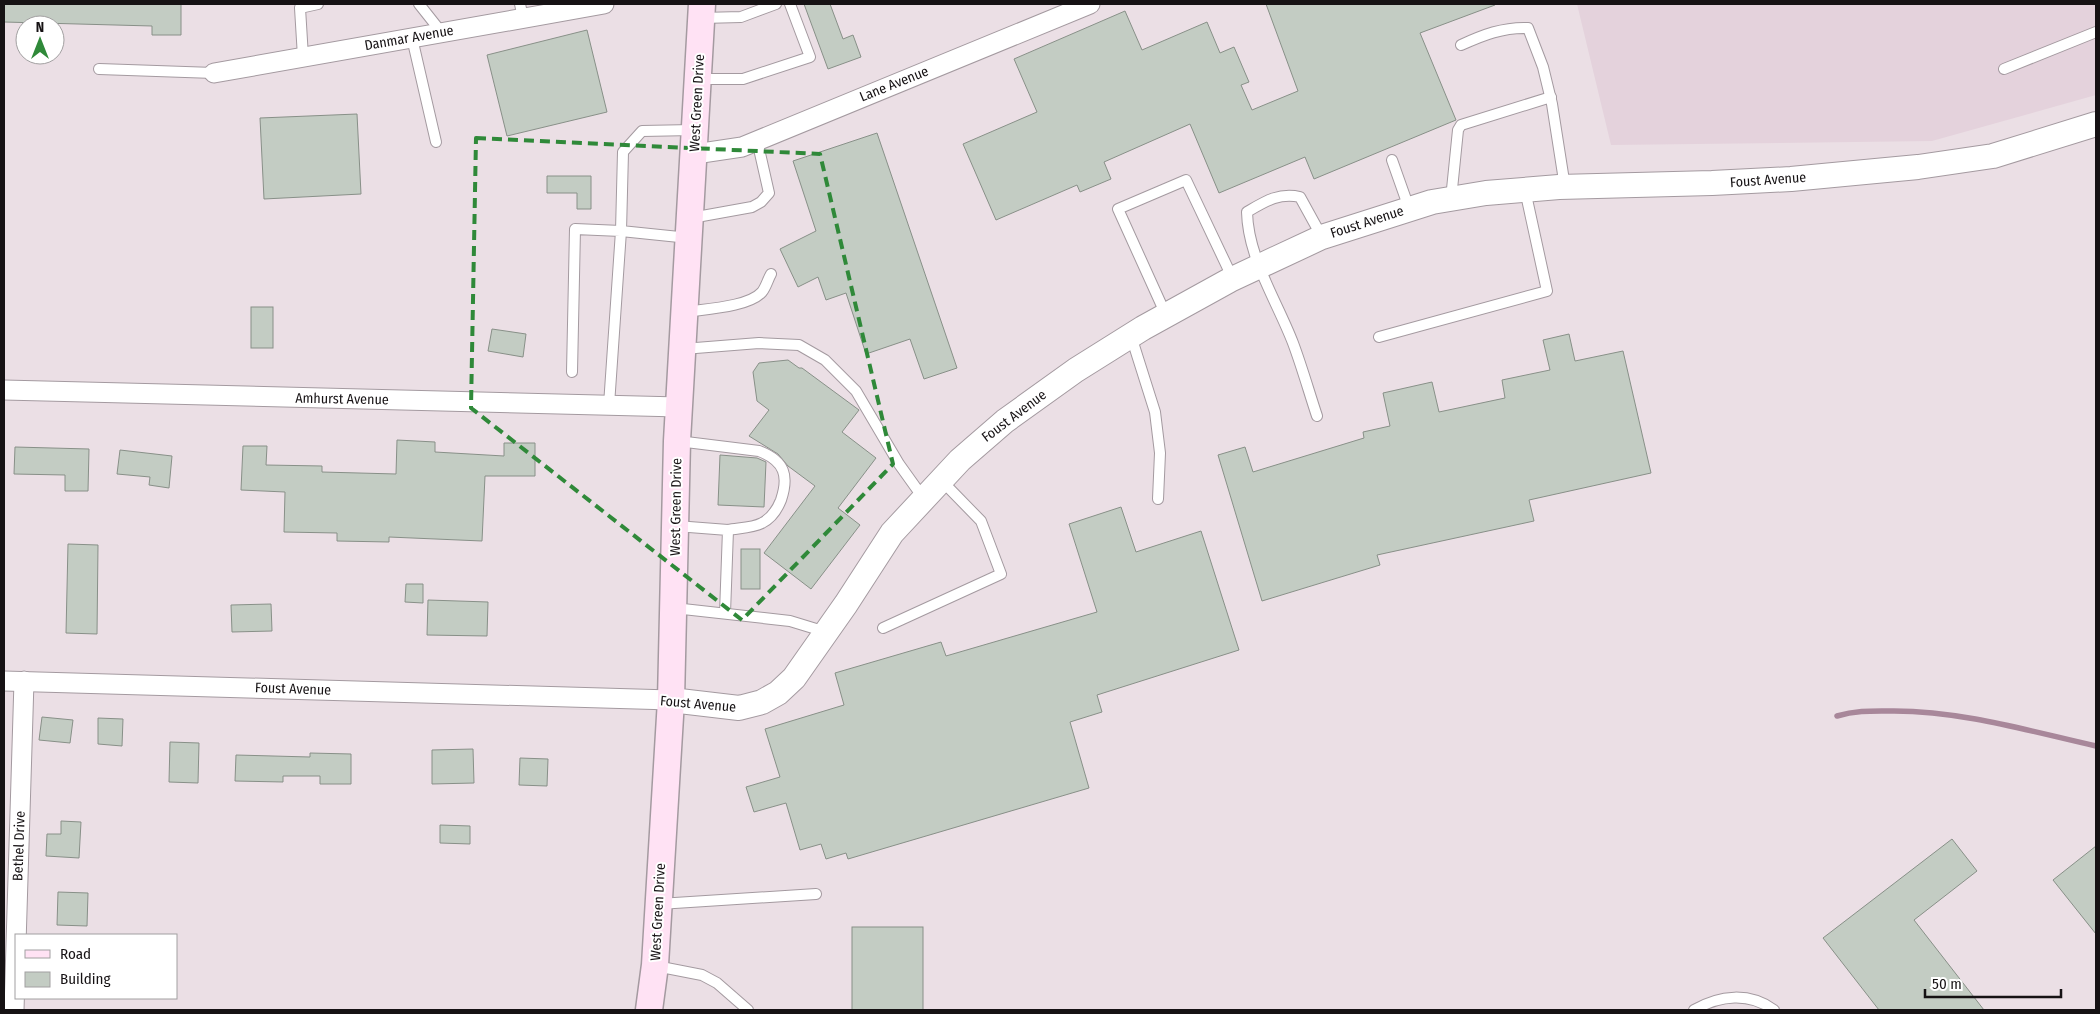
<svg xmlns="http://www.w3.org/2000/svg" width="2100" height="1014" font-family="'Fira Sans Condensed',sans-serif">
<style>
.built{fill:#e4d2dc}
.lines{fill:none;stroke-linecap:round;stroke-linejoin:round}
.stream{stroke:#a8879a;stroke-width:5.5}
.building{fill:#c3ccc3;stroke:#889088}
.service-casing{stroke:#a49aa0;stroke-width:12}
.minor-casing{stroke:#a49aa0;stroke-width:21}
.tertiary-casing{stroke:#a49aa0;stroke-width:26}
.secondary-casing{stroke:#a49aa0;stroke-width:29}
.service{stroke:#fff;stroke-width:10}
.minor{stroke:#fff;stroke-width:19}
.tertiary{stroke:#fff;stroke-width:24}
.secondary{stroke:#ffe2f4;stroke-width:26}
.marked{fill:none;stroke:#2f8939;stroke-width:4;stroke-dasharray:10 6;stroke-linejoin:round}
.labels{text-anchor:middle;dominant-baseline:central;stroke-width:4;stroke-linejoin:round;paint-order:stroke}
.street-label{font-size:14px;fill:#161214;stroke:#fff}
</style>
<rect width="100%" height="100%" fill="#ebdfe5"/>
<path class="built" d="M1577,4H2096V95L1932,141L1611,145Z"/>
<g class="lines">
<path class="stream" d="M1837,716C1857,710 1873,711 1894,711C1962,711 2029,731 2096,746"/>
</g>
<g class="building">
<path d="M4,4H181V35H152V26L4,22Z"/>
<path d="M804,4H830L843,39L853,35L861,57L828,69Z"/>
<path d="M1266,4H1494L1495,5L1420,33L1456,120L1314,179L1305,157L1219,193L1190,124L1104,162L1111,179L1080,192L1077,185L996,220L963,144L1037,112L1014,59L1125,11L1142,50L1207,22L1220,53L1234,47L1249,82L1241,85L1252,110L1298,91Z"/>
<path d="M587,30L607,112L507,136L487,55Z"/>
<path d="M357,114L361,194L264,199L260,118Z"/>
<path d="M877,133L957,368L924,379L910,339L866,354L846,293L826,300L818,277L798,287L780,249L816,231L793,161Z"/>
<path d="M547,176H591V209H577V193H547Z"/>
<rect x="251" y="307" width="22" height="41"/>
<path d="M492,329L526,334L523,357L488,351Z"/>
<path d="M1569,334L1575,361L1623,351L1651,473L1529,500L1534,521L1377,555L1380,565L1262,601L1218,455L1245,447L1253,472L1364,438L1363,432L1390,426L1383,393L1432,382L1439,412L1505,398L1502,380L1550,370L1543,340Z"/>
<path d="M788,360L799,368H802L859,410L842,432L876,458L838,508L860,525L811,589L764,553L815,486L788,466L778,454L749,436L769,410L757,401L753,372L759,363Z"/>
<path d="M397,440L435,442V452L504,456V443H535V476H485L482,541L389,537V542L337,541V533L284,532L285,492L241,490L243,446H267L266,465L322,466V472L396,474Z"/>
<path d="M15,447L89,449L88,491H65V475L14,474Z"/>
<path d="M120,450L172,456L169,488L149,485L150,477L117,474Z"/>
<path d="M720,455L757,458L766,462L764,507L718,505Z"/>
<path d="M1121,507L1136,552L1201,531L1239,650L1097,695L1102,712L1070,722L1089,788L848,859L846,853L826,859L821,844L800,850L786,803L754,812L746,787L780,777L765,729L844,705L835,673L941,642L946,656L1097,612L1069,524Z"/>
<path d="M68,544L98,545L97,634L66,633Z"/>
<rect x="741" y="549" width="19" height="40"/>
<path d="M406,584H423V603L405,602Z"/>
<path d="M428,600L488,602L487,636L427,635Z"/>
<path d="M271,604L272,631L232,632L231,605Z"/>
<path d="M42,717L73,720L70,743L39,740Z"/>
<path d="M98,718L123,719L122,746L98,744Z"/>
<path d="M170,742L199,743L198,783L169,782Z"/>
<path d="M473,749L474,783L432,784V750Z"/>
<path d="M310,753L351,754V784H320V776H283V782L235,781L236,755L310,757Z"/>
<path d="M520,758L548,759L547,786L519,785Z"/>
<path d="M61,821L81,822L79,858L46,856L47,834H61Z"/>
<path d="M440,825L470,826V844L440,843Z"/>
<path d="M1952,839L1977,871L1914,920L1984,1010H1879L1823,938Z"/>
<path d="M2096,846V934L2053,880Z"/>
<path d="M58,892L88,893L87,926L57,925Z"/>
<rect x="852" y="927" width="71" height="83"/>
</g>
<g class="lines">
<defs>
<g id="service">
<path d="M419,4L442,33"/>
<path d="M520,4L523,18"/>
<path d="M702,18L741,17L776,4"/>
<path d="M412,38L436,142"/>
<path d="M1461,45C1483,35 1503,27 1528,28L1543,67L1552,104L1565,187"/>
<path d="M303,57L300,8L318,4"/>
<path d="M99,69L214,73"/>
<path d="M2004,69L2096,32"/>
<path d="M698,79H743L810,57L790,4"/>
<path d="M1392,160L1409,208"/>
<path d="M1451,199L1458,130L1461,125L1551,97"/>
<path d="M691,218L752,207L761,202L769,193L757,140"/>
<path d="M689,238L621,231L623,152L642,131L693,130"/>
<path d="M686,312C705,309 749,307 762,292C766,287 768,279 771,274"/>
<path d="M1166,315L1118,209L1186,180L1233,279"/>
<path d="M1131,336L1155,412L1160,453L1158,499"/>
<path d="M1379,337L1547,291L1525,190"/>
<path d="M683,349L759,343L799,345L825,360L856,391L899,464L924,499"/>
<path d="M572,372L575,229L621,231L609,405"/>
<path d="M1317,416C1309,392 1302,367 1293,343C1277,301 1248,258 1247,212C1264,202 1279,192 1300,197L1322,237"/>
<path d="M678,441L759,451C785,461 789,476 781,500C777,510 772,518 762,523C753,528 738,528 728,530"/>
<path d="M676,526L728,530L725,613"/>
<path d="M674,608L790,621L826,632"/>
<path d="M883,628L1001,574L981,521L941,480"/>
<path d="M659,904L816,894"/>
<path d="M656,966L702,975L717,983L748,1010"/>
<path d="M1694,1010C1720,995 1749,992 1774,1010"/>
</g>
<g id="minor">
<path d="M214,73L604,4"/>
<path d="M695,154L742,147L1090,4"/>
<path d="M4,390L679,407"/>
<path d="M4,681L671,700"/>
<path d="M14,1010L24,681"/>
</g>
<path id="tertiary" d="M671,700L739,708L762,702L778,693L794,678L846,604L892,533L960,460L1005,421L1076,370L1143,328L1230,280L1322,237L1432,202L1486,193L1559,187L1712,183L1791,179L1918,167L1993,156L2096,124"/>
<path id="secondary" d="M649,1010L655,965L671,700L677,441L702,4"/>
</defs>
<use href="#service" class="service-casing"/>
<use href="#minor" class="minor-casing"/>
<use href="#tertiary" class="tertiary-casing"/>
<use href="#secondary" class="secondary-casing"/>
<use href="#service" class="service"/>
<use href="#minor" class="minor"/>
<use href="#tertiary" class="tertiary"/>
<use href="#secondary" class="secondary"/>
</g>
<path class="marked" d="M476,138L820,154L893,464L742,620L471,408Z"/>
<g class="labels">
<g class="street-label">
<text transform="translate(409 38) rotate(-10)">Danmar Avenue</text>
<text transform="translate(894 84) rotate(-22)">Lane Avenue</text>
<text transform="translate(697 103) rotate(-87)">West Green Drive</text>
<text transform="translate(1768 180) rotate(-4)">Foust Avenue</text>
<text transform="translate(1367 222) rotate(-18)">Foust Avenue</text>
<text transform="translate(342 399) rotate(1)">Amhurst Avenue</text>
<text transform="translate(1014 416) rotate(-37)">Foust Avenue</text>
<text transform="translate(676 507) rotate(-89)">West Green Drive</text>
<text transform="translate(293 689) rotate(2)">Foust Avenue</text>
<text transform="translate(698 704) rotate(5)">Foust Avenue</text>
<text transform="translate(19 846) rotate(-88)">Bethel Drive</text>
<text transform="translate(658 912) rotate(-87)">West Green Drive</text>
</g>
</g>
<rect width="2100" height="1014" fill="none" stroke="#161214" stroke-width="10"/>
<rect x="15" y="934" width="162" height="65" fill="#ffffff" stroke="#a2a0a1"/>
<rect x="25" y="950" width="25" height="8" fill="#ffe2f4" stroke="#a2a0a1"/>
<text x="60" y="959" font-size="15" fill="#161214">Road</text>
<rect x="25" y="972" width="25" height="15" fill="#c3ccc3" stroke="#a2a0a1"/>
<text x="60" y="984" font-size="15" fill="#161214">Building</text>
<g transform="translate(40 40)"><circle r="24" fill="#ffffff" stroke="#a2a0a1"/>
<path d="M0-4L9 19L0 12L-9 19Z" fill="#2f8939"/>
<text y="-8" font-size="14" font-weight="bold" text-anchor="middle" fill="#161214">N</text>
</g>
<path d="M1925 989v8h136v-8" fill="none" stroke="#161214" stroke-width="2.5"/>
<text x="1932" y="989" font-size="15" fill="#161214" stroke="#ffffff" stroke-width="4" paint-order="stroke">50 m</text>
</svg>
